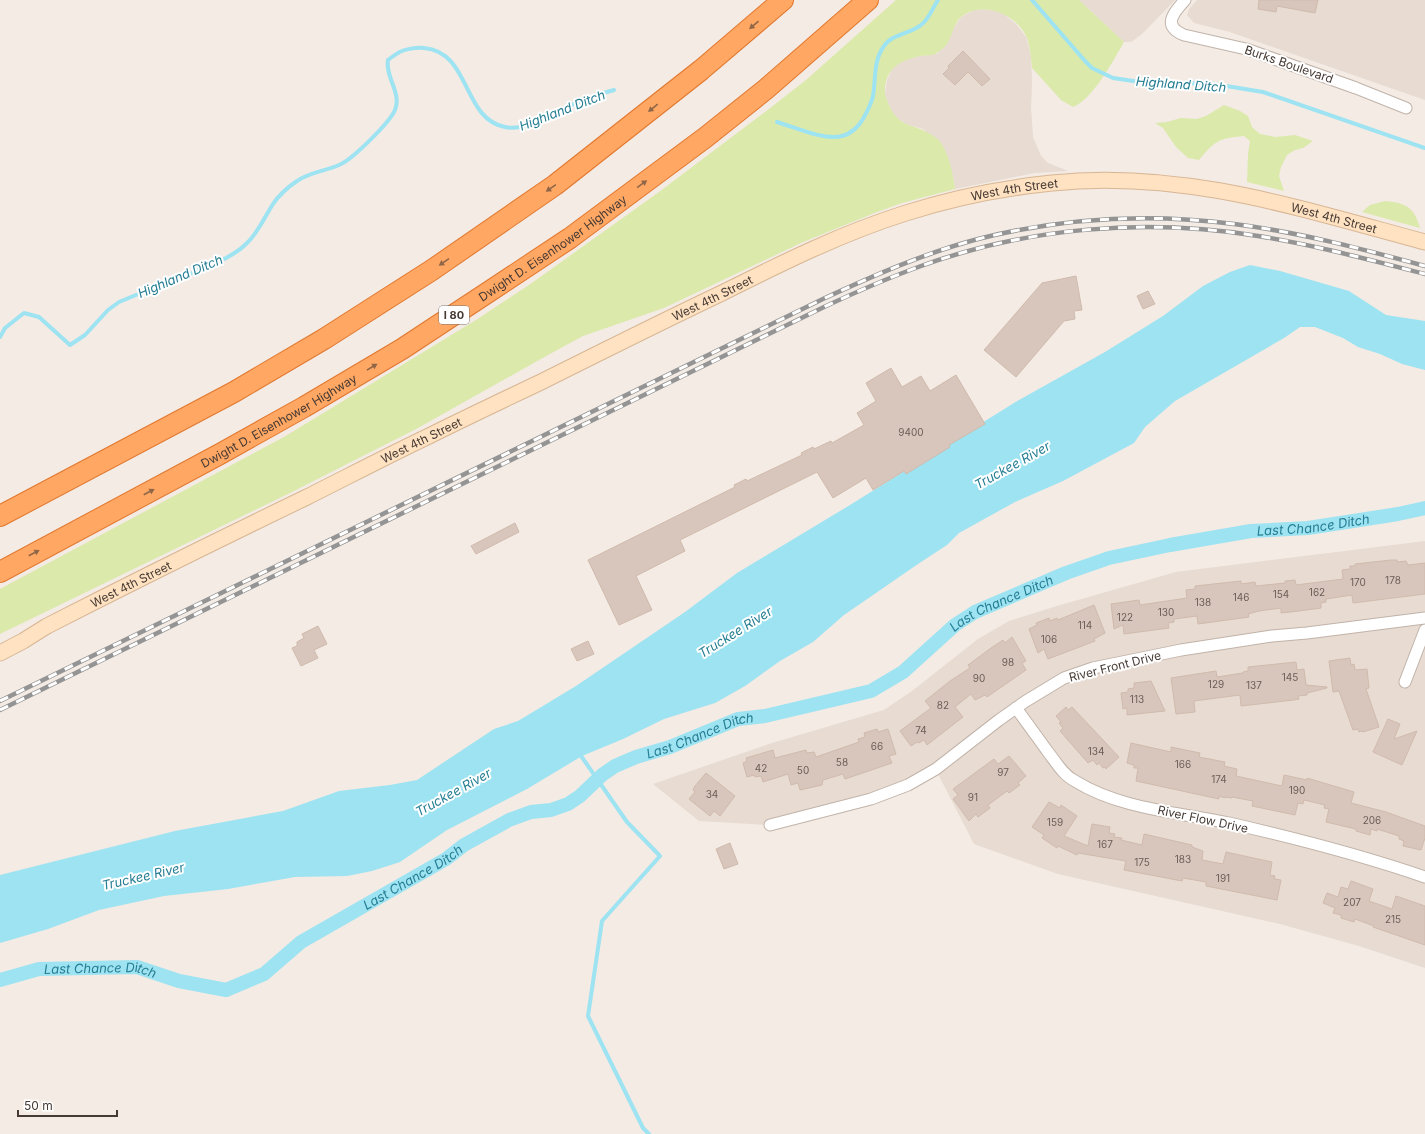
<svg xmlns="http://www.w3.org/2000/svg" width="1425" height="1134" font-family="Inter,sans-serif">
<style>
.residential{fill:#e7dbd2}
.green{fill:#dbe9ab}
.water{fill:#9de3f2}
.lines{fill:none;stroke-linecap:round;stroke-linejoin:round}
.stream{stroke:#9de3f2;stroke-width:4}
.canal{stroke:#9de3f2;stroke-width:14}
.building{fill:#d8c6bc;stroke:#d0baac}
.minor-casing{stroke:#c1b3a9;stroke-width:13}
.secondary-casing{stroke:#d8b694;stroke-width:17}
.motorway-casing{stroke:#e2772e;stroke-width:22}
.minor{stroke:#fff;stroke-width:11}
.secondary{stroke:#ffe2c2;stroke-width:15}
.motorway{stroke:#ffa763;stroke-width:20}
.rail-casing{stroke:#949494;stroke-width:4.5}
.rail{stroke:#fff;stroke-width:3;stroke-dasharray:9;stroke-linecap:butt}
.oneway{fill:#8f6647}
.labels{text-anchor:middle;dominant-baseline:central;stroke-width:4;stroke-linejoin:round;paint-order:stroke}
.number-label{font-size:10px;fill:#6a5d56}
.shield{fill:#fff;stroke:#7d7571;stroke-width:1}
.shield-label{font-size:11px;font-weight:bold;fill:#453a34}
.street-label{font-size:12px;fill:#453a34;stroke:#fff}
.water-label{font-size:13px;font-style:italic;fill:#257e93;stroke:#fff}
</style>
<rect width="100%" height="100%" fill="#f3ebe4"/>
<g class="residential">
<path d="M1079,0H1175L1142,34L1131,42H1124Z"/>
<path d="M1197,0H1425V100L1230,32L1194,23L1187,15L1189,9Z"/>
<path d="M976,9L1000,11L1016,24L1026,37L1031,56L1032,82L1031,107L1033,137L1041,156L1048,163L1068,171L1034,173L955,189L953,176L945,150L923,129L906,124L893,115L885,94L887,80L892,69L902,61L920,56L937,54L961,17Z"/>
<path d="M1425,541V968L1359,946L1280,924L1058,874L974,844L936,770L908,785L770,825L699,821L653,784L772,743L884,710L912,691L978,639L1009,621L1057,606L1176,572Z"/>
</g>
<g class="green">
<path d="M896,0H1079L1124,42C1113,61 1093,99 1073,107L1061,100L1032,68C1031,58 1030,47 1027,38C1017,14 982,0 961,17C954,23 952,36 947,44C945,47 941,50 938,52C935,56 926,55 921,56C900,60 884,69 885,93C885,97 888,101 889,105C899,128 913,123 932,135C934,137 937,138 939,140C949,153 953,173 955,189L902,203L877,212L801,243L664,308L583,336L548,355L418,428L290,493L0,634V589L284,437L476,320L529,285L659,192L769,109L806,80Z"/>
<path d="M1224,105L1240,111L1248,116L1252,127L1260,134L1276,137L1295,135L1313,141L1303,148L1295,150L1287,155L1281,167L1279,176L1284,191L1247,182C1248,168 1247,155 1250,141L1244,136C1217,139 1216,140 1199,160L1188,158L1176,147L1163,128L1155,123L1167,122L1181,118L1197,119L1206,116Z"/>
<path d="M1385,201C1406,203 1414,207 1420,228L1362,212L1370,205Z"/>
</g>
<path class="water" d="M1250,265L1280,271L1349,291L1386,315L1425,321V370L1402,364L1380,354L1358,347L1343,338L1315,327H1300L1284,338L1175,401L1145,427L1134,443L1063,481L1015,502L959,533L947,545L918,564L844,615L813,642L780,661L745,686L715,703L664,719L623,739L582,756L527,789L447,830L400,862L372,871L347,876L295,877L228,889L164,896L99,910L48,929L0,943V875L175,831L283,811L339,791L390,785L417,780L494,729L518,721L576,686L685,612L737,573L850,505L1019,400L1105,352L1163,316L1203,286L1230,272Z"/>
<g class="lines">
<g class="stream">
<path d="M1032,0L1085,61L1092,68L1113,78L1154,84L1208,83L1263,92L1425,148"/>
<path d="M777,122C794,127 825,141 842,136C851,134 859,126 863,119C867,112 871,104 873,96C876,79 873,61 884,46C892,34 910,34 921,25C929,19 932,9 938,0"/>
<path d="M0,337L5,328L24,313L39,317L70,345L85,335L108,310L119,302C147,290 176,280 204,268C218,262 235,255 246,244C258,233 264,218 273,204C279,195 288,187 297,181C309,172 326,171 339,165C352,160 390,122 395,110C402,93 385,77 388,60C391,58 394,55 398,53C404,49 417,47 424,48C471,52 462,119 505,127C523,131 538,120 554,113C573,104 594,95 614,90"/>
<path d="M579,753L627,822L660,856L602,921L588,1016L643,1128L649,1134"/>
</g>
<path class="canal" id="s1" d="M0,980L39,969L137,967L179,981L226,990L264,974L301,942L446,859L464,845L509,820L531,812L551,810L568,804L580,796L602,775L615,766L636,757L670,747L738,719L765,716L871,691L903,672L955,625L975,612L1066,573L1109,558L1170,545L1251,531L1308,528L1398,514L1425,508"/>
</g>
<g class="building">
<path d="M1259,0H1318L1315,13L1277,6L1276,12L1258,9Z"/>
<path d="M963,51L990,79L982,86L968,72L955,85L943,74L949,68L948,66Z"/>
<path d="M1076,276L1082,310L1074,311L1075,319L1064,321L1016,377L984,350L1042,283Z"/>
<path d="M1148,291L1155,304L1143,309L1137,296Z"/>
<path d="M891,368L902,387L921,376L930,391L956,375L985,424L949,445L950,447L906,474L904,471L873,490L866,478L833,498L817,472L680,540L685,551L636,576L652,610L619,625L588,560L735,487L734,485L746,479L747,481L802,455L801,453L813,447L814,449L831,441L832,443L864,425L857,413L876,401L866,383Z"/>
<path d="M515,523L519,532L476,554L471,546Z"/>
<path d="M1391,560H1397V562L1406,561L1408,565L1425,563V594L1353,603L1352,595L1326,599V602L1321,603V608L1299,611L1281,613V608L1259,611L1248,614L1249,617L1198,624L1197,616L1174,619V622L1168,623L1169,628L1124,634L1123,625L1114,629L1111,604L1139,600L1140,605L1187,598L1186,590L1195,589V586L1241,581V584L1255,582L1256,586L1285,583V581L1295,580L1296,585L1343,579L1342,570L1350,569V566H1355V564Z"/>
<path d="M1094,605L1105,633L1094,639L1095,641L1048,659L1044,649L1038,653L1029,629L1037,625L1036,623L1049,618L1050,621L1057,618L1058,620Z"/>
<path d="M318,626L327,644L314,650L318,658L301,666L292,648L297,646V642L304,638L302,634Z"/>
<path d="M1012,637L1026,661L1022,663L1026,670L987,697L985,695L975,700L971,694L955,707L963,717L927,745L924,740L919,743L917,742L911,746L900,731L931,708L925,701L950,681L970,668L968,665L991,648L1003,640L1005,643Z"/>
<path d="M588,641L594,654L577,661L571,649Z"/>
<path d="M1350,658L1351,665L1354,664L1355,670L1367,669L1369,688L1366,689L1379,727L1363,732L1362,731L1359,732L1358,729L1353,730L1339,691L1333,692L1329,661Z"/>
<path d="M1296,662L1297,670L1304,669L1306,685L1327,687V688L1307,693V695L1298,696L1299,699L1294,700L1241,706L1240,695L1194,701L1195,712L1176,714L1171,678L1216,671L1217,677L1243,673V672L1248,671V667Z"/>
<path d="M1151,681L1165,711L1127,715V708L1123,709L1121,693L1128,692V689L1134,688V683Z"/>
<path d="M1066,707L1068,710L1072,707L1119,757L1106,769L1105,767L1103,768L1099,763L1097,765L1093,760L1088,763L1060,731L1063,728L1059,723L1061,722L1056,716Z"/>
<path d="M1388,719L1400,724L1394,739L1417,731L1402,765L1373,752Z"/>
<path d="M877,729L878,732L888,729L896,754L889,756L892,763L845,779L843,774L823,780L822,785L800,790L798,783L791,785L788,774L763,782L761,776L755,777L754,775L747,777L743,763L747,761L746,758L773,750L775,758L806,750L807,753L814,752L816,757L859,742L858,739L865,737L864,733Z"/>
<path d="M1131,743L1171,752V747L1200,753L1199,757L1225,762L1224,766L1237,769L1236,776L1282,786L1284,775L1307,780V778L1354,792L1351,803L1386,812L1425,826V838L1421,850L1403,846L1404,841L1399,839V836L1377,829V831L1371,829L1370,835L1356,831V829L1326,822L1329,809L1324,808L1325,805L1304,800L1303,804L1298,803L1295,815L1252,806L1253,801L1232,797V798L1225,797V798L1219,796V799L1136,781L1138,768H1134V765L1127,763Z"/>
<path d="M1009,756L1026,776L1018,783L1020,785L1009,793L1007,791L988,805L990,808L978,817L976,814L969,821L953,799L958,795L953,789L994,759L998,764Z"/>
<path d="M706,773L735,796L720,816L714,811L710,816L689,799L695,792L693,790L695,786Z"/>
<path d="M1049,802L1060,808L1061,805L1077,816L1064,836L1088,846L1092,824L1110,827L1109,833L1115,834L1114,837L1122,838L1121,840L1142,845L1144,834L1192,845V847L1203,851L1202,860L1223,864L1226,852L1272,862L1270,875L1275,876L1274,879L1281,880L1277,900L1206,886V882L1183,878L1182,881L1124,870L1126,861L1078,853L1077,855L1058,846L1057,848L1042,838L1044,835L1032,827Z"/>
<path d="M730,843L738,864L724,869L716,849Z"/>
<path d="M1351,881L1373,889L1369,901L1392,909L1396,896L1425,906V945L1373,927L1374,926L1355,919L1354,922L1341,918V915L1333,913L1335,908L1323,903L1327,893L1338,897L1341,887L1348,889Z"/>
</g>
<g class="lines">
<defs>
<g id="minor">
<path d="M1185,0C1173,13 1162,26 1184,35L1246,49L1356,88L1406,108"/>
<path d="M1405,682L1425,630"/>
<path d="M1016,708C1027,723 1038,738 1048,752C1056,762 1063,775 1075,781C1120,809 1177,812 1229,823C1295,838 1361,855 1425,877"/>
<path d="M770,825L871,799L908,785L936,769L999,720L1026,701L1064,678L1093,668L1181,650L1272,636L1307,633L1425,618"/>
</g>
<g id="secondary">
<path id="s2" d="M0,653L23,641L47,626C133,582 220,539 307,497C347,477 387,456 427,437C465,418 503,400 541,382C601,352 661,322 722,293C782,263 842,233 906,213C953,198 1003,188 1052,183C1181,169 1302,209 1425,242"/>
</g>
<g id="motorway">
<path d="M0,516L234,392L324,339L432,270L555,185L701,70L783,0"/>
<path id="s3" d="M0,572L220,454L304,407L402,349L490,291L570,238L706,137L766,89L868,0"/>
</g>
</defs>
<use href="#minor" class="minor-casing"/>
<use href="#secondary" class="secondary-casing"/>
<use href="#motorway" class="motorway-casing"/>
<use href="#minor" class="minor"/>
<use href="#secondary" class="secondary"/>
<use href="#motorway" class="motorway"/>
<defs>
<g id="rail">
<path d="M0,701L825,298C875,275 925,253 978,239C1061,218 1149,213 1234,224C1299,232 1362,249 1425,266"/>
<path d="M0,710L824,307C856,292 888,278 921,266C1029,227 1146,218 1258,236C1315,245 1370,260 1425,274"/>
</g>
</defs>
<use href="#rail" class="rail-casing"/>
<use href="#rail" class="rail"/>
</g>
<defs><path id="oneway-solid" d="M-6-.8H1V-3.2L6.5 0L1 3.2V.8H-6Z"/></defs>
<g class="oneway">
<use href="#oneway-solid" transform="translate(754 25) rotate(140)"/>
<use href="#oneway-solid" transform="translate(653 108) rotate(141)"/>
<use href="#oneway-solid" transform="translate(642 184) rotate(-36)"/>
<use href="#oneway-solid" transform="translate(551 188) rotate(145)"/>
<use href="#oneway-solid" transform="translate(444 262) rotate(146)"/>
<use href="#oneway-solid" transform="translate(372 367) rotate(-31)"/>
<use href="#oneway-solid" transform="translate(149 492) rotate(-28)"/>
<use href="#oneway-solid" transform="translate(34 553) rotate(-28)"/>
</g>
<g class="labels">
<g class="number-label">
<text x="911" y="432">9400</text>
<text x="1393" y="580">178</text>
<text x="1358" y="582">170</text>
<text x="1317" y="592">162</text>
<text x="1281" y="594">154</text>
<text x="1241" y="597">146</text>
<text x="1203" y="602">138</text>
<text x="1166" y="612">130</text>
<text x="1125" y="617">122</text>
<text x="1085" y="625">114</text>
<text x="1049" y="639">106</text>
<text x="1008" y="662">98</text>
<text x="1290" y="677">145</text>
<text x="979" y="678">90</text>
<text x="1216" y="684">129</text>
<text x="1254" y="685">137</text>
<text x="1137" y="699">113</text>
<text x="943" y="705">82</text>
<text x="921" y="730">74</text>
<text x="877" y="746">66</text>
<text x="1096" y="751">134</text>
<text x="842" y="762">58</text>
<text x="1183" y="764">166</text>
<text x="761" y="768">42</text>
<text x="803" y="770">50</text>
<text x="1003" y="772">97</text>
<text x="1219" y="779">174</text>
<text x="1297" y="790">190</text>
<text x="712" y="794">34</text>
<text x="973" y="797">91</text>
<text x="1372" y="820">206</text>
<text x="1055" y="822">159</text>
<text x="1105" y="844">167</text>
<text x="1183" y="859">183</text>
<text x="1142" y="862">175</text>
<text x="1223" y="878">191</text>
<text x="1352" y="902">207</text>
<text x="1393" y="919">215</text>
</g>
<rect class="shield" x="439" y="306" width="30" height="18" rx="3"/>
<g class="shield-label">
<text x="454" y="315">I 80</text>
</g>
<g class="street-label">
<text transform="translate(1289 64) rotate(19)">Burks Boulevard</text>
<text stroke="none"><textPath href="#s2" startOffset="1119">West 4th Street</textPath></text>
<text stroke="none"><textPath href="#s2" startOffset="1443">West 4th Street</textPath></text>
<text stroke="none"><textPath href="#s3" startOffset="641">Dwight D. Eisenhower Highway</textPath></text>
<text stroke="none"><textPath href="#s2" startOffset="796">West 4th Street</textPath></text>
<text stroke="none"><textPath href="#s3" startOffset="317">Dwight D. Eisenhower Highway</textPath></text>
<text stroke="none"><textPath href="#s2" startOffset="472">West 4th Street</textPath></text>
<text stroke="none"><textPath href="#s2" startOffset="148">West 4th Street</textPath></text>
<text transform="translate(1115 666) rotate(-14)">River Front Drive</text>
<text transform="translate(1203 819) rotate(12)">River Flow Drive</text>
</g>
<g class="water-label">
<text transform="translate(1181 84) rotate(4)">Highland Ditch</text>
<text transform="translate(562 110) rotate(-21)">Highland Ditch</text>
<text transform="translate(180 276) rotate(-23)">Highland Ditch</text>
<text transform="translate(1012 465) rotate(-29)">Truckee River</text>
<text stroke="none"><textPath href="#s1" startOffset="1435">Last Chance Ditch</textPath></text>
<text stroke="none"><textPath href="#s1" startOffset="1111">Last Chance Ditch</textPath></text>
<text transform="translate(735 632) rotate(-32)">Truckee River</text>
<text stroke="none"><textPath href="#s1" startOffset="775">Last Chance Ditch</textPath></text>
<text transform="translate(453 792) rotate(-29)">Truckee River</text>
<text transform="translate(143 876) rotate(-13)">Truckee River</text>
<text stroke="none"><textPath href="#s1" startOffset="450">Last Chance Ditch</textPath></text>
<text stroke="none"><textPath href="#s1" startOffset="102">Last Chance Ditch</textPath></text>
</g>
</g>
<path d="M18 1110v6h99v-6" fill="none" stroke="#453a34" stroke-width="2"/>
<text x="24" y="1110" font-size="12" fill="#453a34" stroke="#ffffff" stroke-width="3" paint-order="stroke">50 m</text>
</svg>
